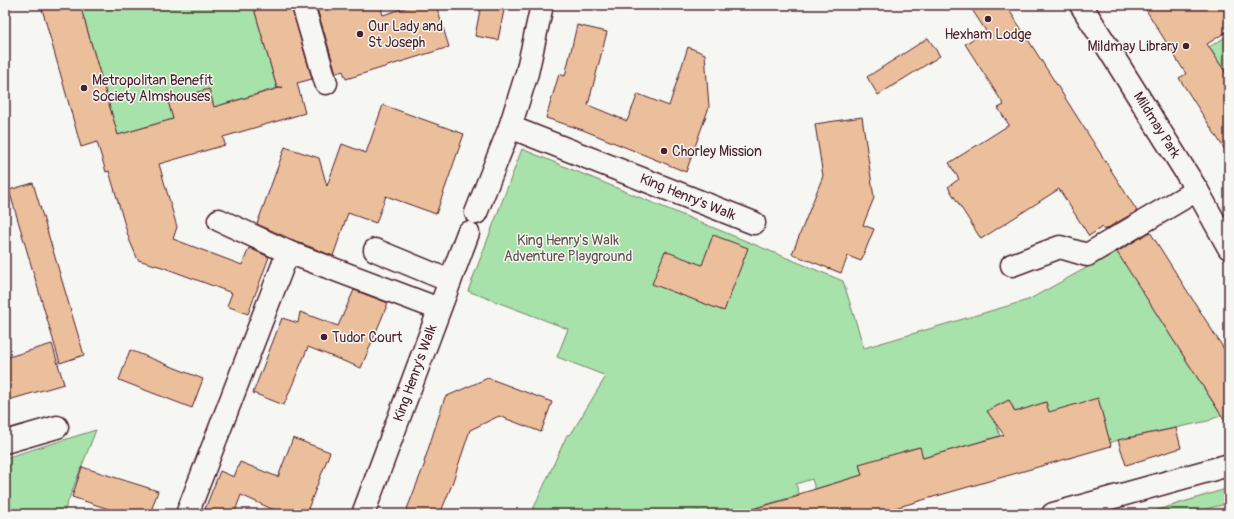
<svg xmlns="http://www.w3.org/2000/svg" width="1234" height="519" font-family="Pangolin,sans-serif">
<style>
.built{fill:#f3e6d8}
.green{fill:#a6e2a9;stroke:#78806a}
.building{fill:#ecbf9c;stroke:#4a1f2b}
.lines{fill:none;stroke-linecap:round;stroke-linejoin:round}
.minor-casing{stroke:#4a1f2b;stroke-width:25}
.minor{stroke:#f6f6f2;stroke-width:22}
.poi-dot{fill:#4a1f2b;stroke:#f6f6f2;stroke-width:1.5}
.labels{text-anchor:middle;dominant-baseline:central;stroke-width:3;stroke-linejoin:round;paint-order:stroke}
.poi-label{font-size:14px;fill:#4a1f2b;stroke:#f6f6f2;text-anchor:start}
.street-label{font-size:14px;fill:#4a1f2b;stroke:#f6f6f2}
.park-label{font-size:14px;fill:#61504a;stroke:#f6f6f2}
</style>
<rect width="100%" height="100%" fill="#f6f6f2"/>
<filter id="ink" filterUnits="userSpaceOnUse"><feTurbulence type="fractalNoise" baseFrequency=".025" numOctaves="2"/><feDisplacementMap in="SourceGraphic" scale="8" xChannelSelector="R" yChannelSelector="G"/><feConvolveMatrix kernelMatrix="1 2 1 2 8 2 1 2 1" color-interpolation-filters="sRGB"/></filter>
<g filter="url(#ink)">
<path class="built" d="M1229,487V514H1139Z"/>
<g class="green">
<path d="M80,5H253L277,88L214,107L209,89L169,101L173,119L118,135Z"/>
<path d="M1229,35V78L1209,47Z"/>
<path d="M522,149L843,281L864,348L1028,300L1117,251L1221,415L1208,421L1118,440L1110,443L1098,399L1051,421L1046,402L1026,409L1019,418L1009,400L987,411L996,424L1000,436L923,458L919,447L903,451L907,463L859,464L862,475L815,489L812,479L796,484L799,495L734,514H700L699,511L688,514H531L567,435L571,434L606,376L557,357L568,329L468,291Z"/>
<path d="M96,430L63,514H5V458Z"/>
<path d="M1229,488V503L1187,514H1145Z"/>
</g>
<g class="building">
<path d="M41,5H80L118,135L173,119L168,101L209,89L214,107L283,87L277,88L253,5H291L312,79L297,83L305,113L223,137L225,145L159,164L177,227L173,239L242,265L249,248L269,257L248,314L227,306L232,293L162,267L138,260L129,239L109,171L106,172L97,142L81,147Z"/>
<path d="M316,5H380L383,15L414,5H436L449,47L346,79L343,71L336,73Z"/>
<path d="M481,5H505L498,40L475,36Z"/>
<path d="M969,5H1006L1137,211L1104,230L1102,227L1089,236L1059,189L981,239L948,187L959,179L949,163L1009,125L998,108L1004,105L965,44L986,31Z"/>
<path d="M1143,5H1229V30L1207,44L1229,78V156L1179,78L1186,74Z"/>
<path d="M577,25L607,32L588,105L627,121L638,94L669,106L688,47L705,54L709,107L686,172L583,130L546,118L559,74L565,76Z"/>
<path d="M928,38L940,56L878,95L867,77Z"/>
<path d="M383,105L464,134L436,214L386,196L376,223L348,213L333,256L293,240L257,224L285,147L319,158L327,186L342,144L366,153Z"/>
<path d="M862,117L874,198L863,225L874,229L861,261L848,256L841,273L792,254L823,176L815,124Z"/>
<path d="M33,183L84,355L60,363L9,190Z"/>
<path d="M1150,232L1229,357V427L1117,252Z"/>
<path d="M713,235L748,248L724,311L652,284L665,251L702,265Z"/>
<path d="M354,290L388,303L361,368L308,347L284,405L253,393L282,318L298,323L300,312L338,326Z"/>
<path d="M52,344L64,384L5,401V358Z"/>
<path d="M130,350L203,379L192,408L119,380Z"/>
<path d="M488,378L552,402L541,432L499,416L470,430L451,487L440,514H405L425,463L424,462L445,397Z"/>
<path d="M1098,398L1111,446L874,514H757L756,508L799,496V494L862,475L859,464L920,447L923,458L1004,435L987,411L1009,400L1015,412L1046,402L1049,412Z"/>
<path d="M1176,428L1181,448L1126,465L1118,440Z"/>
<path d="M293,438L330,452L306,514H283L241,495L234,514H203L220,471L234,477L240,462L278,477Z"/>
<path d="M82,467L158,491L150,514H124L72,497Z"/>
</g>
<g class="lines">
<defs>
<g id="minor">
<path d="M303,5L326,83"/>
<path d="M1081,5L1197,190L1229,248"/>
<path d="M510,127L754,223"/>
<path d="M476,213L510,127L527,73L542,5"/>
<path d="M219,220L288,252"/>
<path d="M375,250L450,281"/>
<path d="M1012,265L1060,247L1087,255L1197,190"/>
<path d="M5,442L57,427"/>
<path d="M187,514L288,252L439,309"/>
<path d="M363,514L468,233"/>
<path d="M1053,514L1229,465"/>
</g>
</defs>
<use href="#minor" class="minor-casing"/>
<use href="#minor" class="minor"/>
</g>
</g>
<g class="poi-dot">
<circle cx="988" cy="19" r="4"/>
<circle cx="360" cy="34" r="4"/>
<circle cx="1186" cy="46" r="4"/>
<circle cx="84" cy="88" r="4"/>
<circle cx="664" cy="151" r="4"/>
<circle cx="324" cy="337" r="4"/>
</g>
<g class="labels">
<g class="poi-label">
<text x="368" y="26">Our Lady and<tspan x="368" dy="16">St Joseph</tspan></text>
<text x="988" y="34" text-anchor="middle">Hexham Lodge</text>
<text x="1178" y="46" text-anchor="end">Mildmay Library</text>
<text x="92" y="80">Metropolitan Benefit<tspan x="92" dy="16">Society Almshouses</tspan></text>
<text x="672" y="151">Chorley Mission</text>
<text x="332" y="337">Tudor Court</text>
</g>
<g class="street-label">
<text transform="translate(1157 125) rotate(58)">Mildmay Park</text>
<text transform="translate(688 197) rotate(22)">King Henry's Walk</text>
<text transform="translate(415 373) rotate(-70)">King Henry's Walk</text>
</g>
<g class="park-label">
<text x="568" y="240">King Henry's Walk<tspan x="568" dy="16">Adventure Playground</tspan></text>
</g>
</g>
<rect width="1234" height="519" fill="none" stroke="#f6f6f2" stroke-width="20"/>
<rect x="10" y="10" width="1214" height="499" fill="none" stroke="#4a1f2b" stroke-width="1.5" filter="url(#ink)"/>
</svg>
